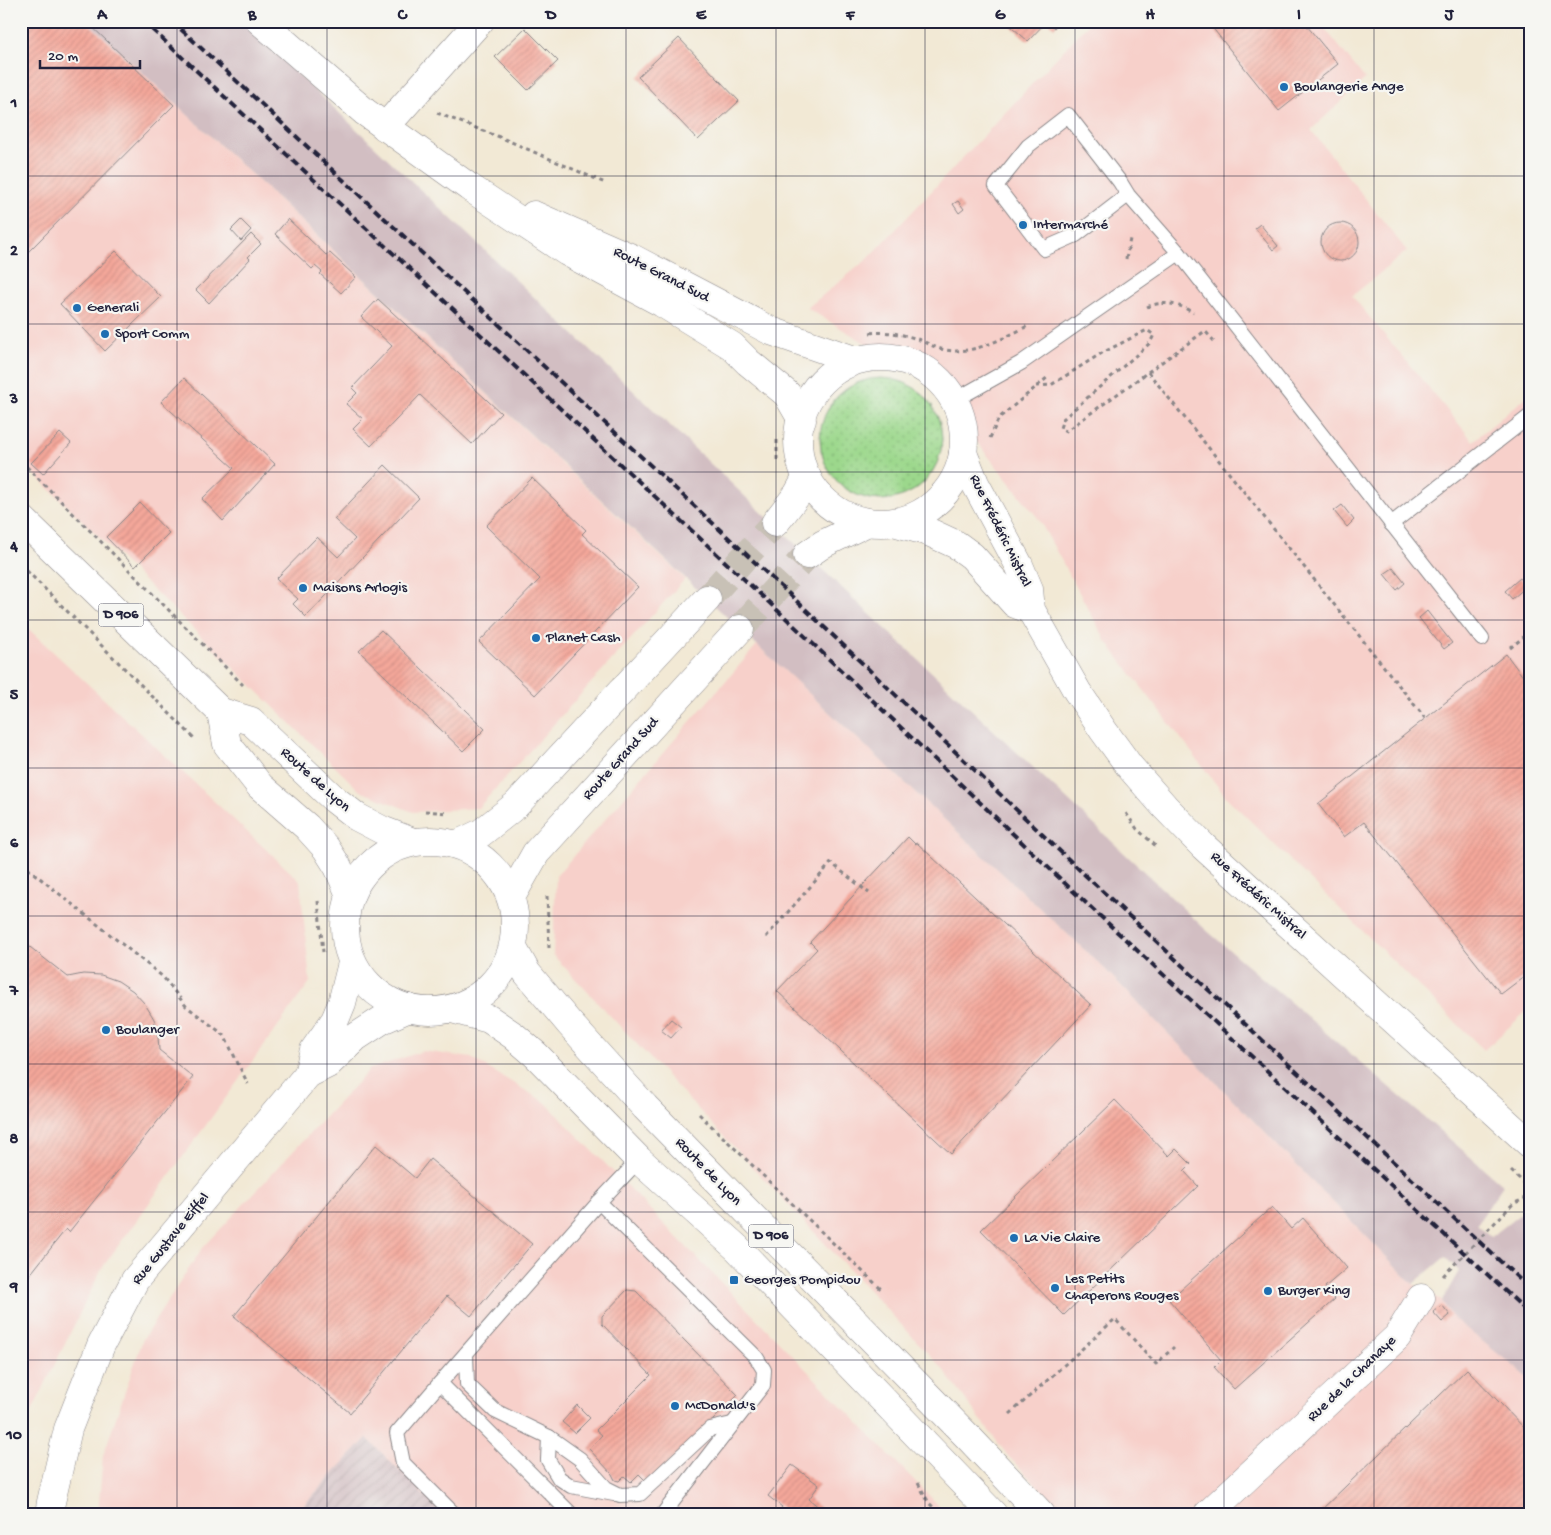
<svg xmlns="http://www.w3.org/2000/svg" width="1551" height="1535" font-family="'Gochi Hand',sans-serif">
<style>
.built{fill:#f7d0ca}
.industrial{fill:url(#industrial-furrows)}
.railway{fill:#d2bec2}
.grass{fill:url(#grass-dots);stroke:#5f7d64}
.building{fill:url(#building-hatch)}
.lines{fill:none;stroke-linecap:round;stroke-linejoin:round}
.secondary-tunnel{stroke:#c8c1b6;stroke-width:28;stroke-dasharray:28 14;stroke-linecap:butt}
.service-casing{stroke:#8a8688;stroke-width:16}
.minor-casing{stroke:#8a8688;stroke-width:29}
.tertiary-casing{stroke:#8a8688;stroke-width:29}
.secondary-casing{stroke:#8a8688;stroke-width:29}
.primary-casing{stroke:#8a8688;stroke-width:29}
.path{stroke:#8a8688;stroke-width:3;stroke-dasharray:4 4;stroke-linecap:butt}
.service{stroke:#fff;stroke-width:14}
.minor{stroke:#fff;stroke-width:28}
.tertiary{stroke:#fff;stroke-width:28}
.secondary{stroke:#fff;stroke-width:28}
.primary{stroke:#fff;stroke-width:28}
.rail{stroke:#22223b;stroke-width:4;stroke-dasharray:8 4;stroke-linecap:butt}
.grid{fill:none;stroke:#22223b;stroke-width:1;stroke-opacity:0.55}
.poi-dot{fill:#1f6fb2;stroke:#f6f6f2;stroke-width:2}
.labels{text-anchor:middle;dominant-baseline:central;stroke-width:4.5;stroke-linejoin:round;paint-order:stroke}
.shield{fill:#f6f6f2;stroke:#626272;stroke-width:1}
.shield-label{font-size:14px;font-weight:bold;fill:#22223b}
.poi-label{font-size:15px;fill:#22223b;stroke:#f6f6f2;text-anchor:start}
.street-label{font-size:15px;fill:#22223b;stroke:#f6f6f2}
.neatline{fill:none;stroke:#22223b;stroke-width:2}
.grid-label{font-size:16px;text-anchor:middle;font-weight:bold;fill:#22223b}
</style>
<defs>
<pattern id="industrial-furrows" width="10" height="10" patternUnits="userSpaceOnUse" patternTransform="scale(1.25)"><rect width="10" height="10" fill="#d2bec2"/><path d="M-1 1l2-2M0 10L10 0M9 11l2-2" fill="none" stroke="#b4a3a8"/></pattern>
<pattern id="grass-dots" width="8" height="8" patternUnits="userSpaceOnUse" patternTransform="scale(1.25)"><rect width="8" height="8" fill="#9cd88c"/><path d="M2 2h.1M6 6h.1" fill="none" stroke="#86b97a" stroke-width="1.8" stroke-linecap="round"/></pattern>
<pattern id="building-hatch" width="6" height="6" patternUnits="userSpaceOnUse" patternTransform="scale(1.25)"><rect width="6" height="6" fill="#f4a79a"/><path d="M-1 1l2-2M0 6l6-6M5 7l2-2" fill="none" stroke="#d18f86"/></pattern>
</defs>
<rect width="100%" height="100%" fill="#f6f6f2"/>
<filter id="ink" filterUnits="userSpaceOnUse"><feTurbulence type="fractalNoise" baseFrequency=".02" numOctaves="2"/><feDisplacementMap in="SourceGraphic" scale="10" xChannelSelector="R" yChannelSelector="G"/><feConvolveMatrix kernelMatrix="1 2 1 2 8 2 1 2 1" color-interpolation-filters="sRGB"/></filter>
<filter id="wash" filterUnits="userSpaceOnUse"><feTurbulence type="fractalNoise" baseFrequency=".0096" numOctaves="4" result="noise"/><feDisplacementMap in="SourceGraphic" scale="20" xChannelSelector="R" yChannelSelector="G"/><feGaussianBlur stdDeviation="1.12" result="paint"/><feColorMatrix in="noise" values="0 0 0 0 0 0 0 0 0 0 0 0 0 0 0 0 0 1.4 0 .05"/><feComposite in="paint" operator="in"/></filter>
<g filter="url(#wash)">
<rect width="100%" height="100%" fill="#f2e9d5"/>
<g class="built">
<path d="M21,21H87L685,579L478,808L413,812L360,791L21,461Z"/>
<path d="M1091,21H1319L1365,79L1311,130L1407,251L1352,296L1473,441L1530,394V1008L1484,1050L1226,797L1106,641L1038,518L927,380L807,308L869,258Z"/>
<path d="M21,622L300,881L310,982L102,1268L31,1413L21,1465Z"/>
<path d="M757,645L1105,969L1413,1284L1442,1301L1454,1318L1530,1379V1514H1065L1008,1456L942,1368L553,955L556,876Z"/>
<path d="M423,1051L471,1058L545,1102L947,1514H442L367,1438L295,1514H98L103,1456L143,1339L201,1250L370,1069Z"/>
</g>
<path class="industrial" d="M367,1438L442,1514H295Z"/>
<path class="railway" d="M87,21H242L807,555L1205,929L1503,1185L1477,1224L1491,1237L1528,1208L1530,1210V1379L1453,1318L1442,1301L1459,1271L1445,1257L1413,1284L1105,969Z"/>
<circle class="grass" cx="881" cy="439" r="61"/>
<g id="blocks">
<g class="building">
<path d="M21,21H86L174,105L26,254L21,250Z"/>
<path d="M771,21H785L777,28Z"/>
<path d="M1005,21H1047L1028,41Z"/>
<path d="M1047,21H1060L1054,28Z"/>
<path d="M1207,21H1303L1338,64L1279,111Z"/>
<path d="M525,28L558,61L528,90L495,57Z"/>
<path d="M679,38L739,101L698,140L638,77Z"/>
<path d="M958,201L964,209L959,213L953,204Z"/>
<path d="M288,219L326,255L330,253L356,277L341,293L320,274L322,272L315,266L312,269L275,234Z"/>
<path d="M241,220L251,230L241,241L231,230Z"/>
<circle cx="1340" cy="242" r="19"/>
<path d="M1260,224L1278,246L1273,250L1255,228Z"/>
<path d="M251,234L261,244L248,257L250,259L209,303L196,290Z"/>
<path d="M116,251L161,297L105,351L60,304Z"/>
<path d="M378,299L501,413L472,444L420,395L371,446L353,429L363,419L346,404L357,393L352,388L392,346L361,317Z"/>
<path d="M184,378L275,464L223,521L202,499L234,468L161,402Z"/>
<path d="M60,433L71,443L43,474L31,463Z"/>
<path d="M385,465L419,498L306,617L293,604L298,599L276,579L317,537L338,557L355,539L334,519Z"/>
<path d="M532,478L586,530L582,534L638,587L535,695L479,642L540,579L486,526Z"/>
<path d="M140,503L169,533L135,567L106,537Z"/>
<path d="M1342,505L1354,520L1347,527L1334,511Z"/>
<path d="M1393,568L1405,583L1397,590L1384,574Z"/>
<path d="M1520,578L1527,586L1512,599L1505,591Z"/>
<path d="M1427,611L1452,643L1444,649L1419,618Z"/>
<path d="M381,630L485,729L463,751L359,651Z"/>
<path d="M1506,654L1527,682L1530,680V972L1501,994L1364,822L1344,837L1318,804Z"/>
<path d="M908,837L915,844L917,843L1091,1005L951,1154L777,991L817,949L810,942Z"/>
<path d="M21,940L68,977L83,974L101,975L118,981L133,991L145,1004L154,1019L158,1037L159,1050L193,1077L69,1232L66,1229L21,1286Z"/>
<path d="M671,1019L681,1027L671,1038L661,1030Z"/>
<path d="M1115,1100L1169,1156L1176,1149L1191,1164L1184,1171L1198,1186L1064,1315L981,1230Z"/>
<path d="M376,1145L415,1178L430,1159L532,1244L471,1316L447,1296L350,1413L234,1316Z"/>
<path d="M1272,1207L1291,1229L1303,1218L1347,1268L1325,1287L1335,1299L1234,1389L1214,1367L1221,1360L1169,1300Z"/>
<path d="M627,1290L636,1291L738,1395L649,1484L639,1474L631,1482L624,1476L619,1481L615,1480L612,1474L589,1449L602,1435L596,1430L651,1375L602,1324V1316Z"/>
<path d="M1442,1305L1450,1315L1442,1322L1433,1312Z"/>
<path d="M1467,1369L1530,1434V1514H1317Z"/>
<path d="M577,1405L590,1418L575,1433L562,1422Z"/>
<path d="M792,1465L819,1485L809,1499L827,1514H777L782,1507L768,1496Z"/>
</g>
</g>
</g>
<g filter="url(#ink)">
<use href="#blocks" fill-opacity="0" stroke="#8a8688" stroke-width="1"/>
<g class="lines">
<g class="secondary-tunnel">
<path d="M707,599L775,523"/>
<path d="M740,629L807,555"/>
</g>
<defs>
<g id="service">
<path d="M1128,195L1076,235L1044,249L996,186L1028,146L1068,115L1120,182L1128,195L1179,253"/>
<path d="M955,400L1021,363L1179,253L1482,639"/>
<path d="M1391,524L1530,416"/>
<path d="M599,1202L756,1357L764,1370L763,1385L663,1514"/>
<path d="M466,1354L467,1384L495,1411L549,1437L580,1459L606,1488L620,1495L640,1494L710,1429L732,1424"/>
<path d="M440,1383L397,1433L403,1463L454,1514"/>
<path d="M549,1437L548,1460L559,1478L571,1486L614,1494"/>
<path d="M571,1514L440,1383L599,1202L639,1160"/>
</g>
<g id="minor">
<path d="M385,127L480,21"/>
<path d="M308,1074L314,1050L335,1020L342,1003L352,963"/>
<path d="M49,1514L51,1502L68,1429L101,1345L135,1280L308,1074L328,1064L356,1037L382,1020L409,1008"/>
<path d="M1208,1514L1397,1337L1421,1298"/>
</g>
<g id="tertiary">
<path d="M963,453L975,483L1019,565L1029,589L1031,610L1077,691L1103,730L1130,767L1165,807L1203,846L1530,1144"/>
<path d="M897,523L929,532L957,545L972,556L1015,604L1031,610"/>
</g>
<g id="secondary">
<path d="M260,21L365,112L469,187L567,252L662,303L732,346L748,362L787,394L802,420"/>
<path d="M534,215L632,258L771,331L854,360"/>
<circle cx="881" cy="440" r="83"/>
<path d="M775,523L797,495L807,477"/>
<path d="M807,555L823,544L866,523"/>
<path d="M458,844L481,833L516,805L707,599"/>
<path d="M511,897L536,853L740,629"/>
</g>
<g id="primary">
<path d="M21,518L221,712L251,721L334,799L357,817L382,830L413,842"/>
<path d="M221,712L227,744L260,786L307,827L326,848L338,867L350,895"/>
<circle cx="430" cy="926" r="85"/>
<path d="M513,948L527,973L569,1023L645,1107L970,1439L1041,1514"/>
<path d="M452,1009L489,1019L514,1036L536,1055L639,1160L737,1248L993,1514"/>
</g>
</defs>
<use href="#service" class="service-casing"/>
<use href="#minor" class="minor-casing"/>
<use href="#tertiary" class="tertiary-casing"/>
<use href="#secondary" class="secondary-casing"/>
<use href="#primary" class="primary-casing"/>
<g class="path">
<path d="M437,113L502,138L605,183"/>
<path d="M1126,259L1130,239"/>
<path d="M1147,307C1162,300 1181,304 1193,313"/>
<path d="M870,333C887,331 903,334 920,340C927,343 934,347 941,349C972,357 1003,338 1030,325"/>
<path d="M1148,372L1425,718"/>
<path d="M1036,386L1051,385L1102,353L1147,330L1154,335L1150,343L1063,419L1060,428L1066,431L1205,331L1214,341"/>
<path d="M990,438L999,418L1048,377"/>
<path d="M777,440V464"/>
<path d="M21,461L243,685"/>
<path d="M21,565L194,738"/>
<path d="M1510,648L1530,632"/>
<path d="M425,811L448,813"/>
<path d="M1126,813L1137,829L1157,847"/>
<path d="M21,863L163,977L186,1006L224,1035L248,1084"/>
<path d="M547,896L549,948"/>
<path d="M318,901L323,952"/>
<path d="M766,937L831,863L869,893"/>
<path d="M699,1114L883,1291"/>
<path d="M1511,1171L1530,1188"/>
<path d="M1443,1276L1513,1204L1530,1196"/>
<path d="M1010,1414L1115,1319L1156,1364L1174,1347"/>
<path d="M918,1483L929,1503L940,1514"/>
</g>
<use href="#service" class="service"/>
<use href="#minor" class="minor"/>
<use href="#tertiary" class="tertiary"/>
<use href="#secondary" class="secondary"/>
<use href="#primary" class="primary"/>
<g class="rail">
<path d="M143,21L789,621L1072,890L1530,1314"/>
<path d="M172,21L802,606L1085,875L1530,1289"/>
</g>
</g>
</g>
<path class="grid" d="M177,21V1514M327,21V1514M476,21V1514M626,21V1514M776,21V1514M925,21V1514M1075,21V1514M1224,21V1514M1374,21V1514M21,176H1530M21,324H1530M21,472H1530M21,620H1530M21,768H1530M21,916H1530M21,1064H1530M21,1212H1530M21,1360H1530"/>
<g class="poi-dot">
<circle cx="1284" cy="87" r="5"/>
<circle cx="1023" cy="225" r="5"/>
<circle cx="77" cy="308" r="5"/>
<circle cx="105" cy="334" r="5"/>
<circle cx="303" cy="588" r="5"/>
<circle cx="536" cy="638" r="5"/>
<circle cx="106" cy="1030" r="5"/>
<circle cx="1014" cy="1238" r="5"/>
<rect x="729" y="1275" width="10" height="10" rx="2.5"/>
<circle cx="1055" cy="1288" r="5"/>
<circle cx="1268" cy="1291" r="5"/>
<circle cx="675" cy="1406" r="5"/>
</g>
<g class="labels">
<g class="shield">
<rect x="98.5" y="603.5" width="45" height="23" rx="4"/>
<rect x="748.5" y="1224.5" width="45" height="23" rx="4"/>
</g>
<g class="shield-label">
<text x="121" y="615">D 906</text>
<text x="771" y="1236">D 906</text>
</g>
<g class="poi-label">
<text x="1294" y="87">Boulangerie Ange</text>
<text x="1033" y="225">Intermarché</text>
<text x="87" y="308">Generali</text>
<text x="115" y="334">Sport Comm</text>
<text x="313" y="588">Maisons Arlogis</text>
<text x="546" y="638">Planet Cash</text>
<text x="116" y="1030">Boulanger</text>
<text x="1024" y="1238">La Vie Claire</text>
<text x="1065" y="1279">Les Petits<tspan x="1065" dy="17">Chaperons Rouges</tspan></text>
<text x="744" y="1280">Georges Pompidou</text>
<text x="1278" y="1291">Burger King</text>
<text x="685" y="1406">McDonald's</text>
</g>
<g class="street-label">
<text transform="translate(661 275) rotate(27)">Route Grand Sud</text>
<text transform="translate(1000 531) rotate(64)">Rue Frédéric Mistral</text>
<text transform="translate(621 759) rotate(-48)">Route Grand Sud</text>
<text transform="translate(315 780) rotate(42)">Route de Lyon</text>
<text transform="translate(1258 896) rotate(42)">Rue Frédéric Mistral</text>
<text transform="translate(708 1172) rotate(46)">Route de Lyon</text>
<text transform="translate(171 1239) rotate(-51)">Rue Gustave Eiffel</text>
<text transform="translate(1352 1379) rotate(-44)">Rue de la Chanaye</text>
</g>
</g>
<rect width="1551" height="1535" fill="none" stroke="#f6f6f2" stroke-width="55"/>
<path d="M40 60v8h100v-8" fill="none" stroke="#22223b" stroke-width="2.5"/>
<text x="48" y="60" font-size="15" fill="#22223b" stroke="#f6f6f2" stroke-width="4" paint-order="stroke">20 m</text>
<rect x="28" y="28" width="1496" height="1480" class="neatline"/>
<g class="grid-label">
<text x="102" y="19">A</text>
<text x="252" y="19">B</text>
<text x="402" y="19">C</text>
<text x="551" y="19">D</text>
<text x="701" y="19">E</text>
<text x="850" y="19">F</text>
<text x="1000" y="19">G</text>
<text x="1150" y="19">H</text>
<text x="1299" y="19">I</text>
<text x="1449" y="19">J</text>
<text x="14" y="107">1</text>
<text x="14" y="255">2</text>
<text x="14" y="403">3</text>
<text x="14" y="551">4</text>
<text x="14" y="699">5</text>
<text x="14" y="847">6</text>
<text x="14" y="995">7</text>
<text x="14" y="1143">8</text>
<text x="14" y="1291">9</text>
<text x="14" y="1439">10</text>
</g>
</svg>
